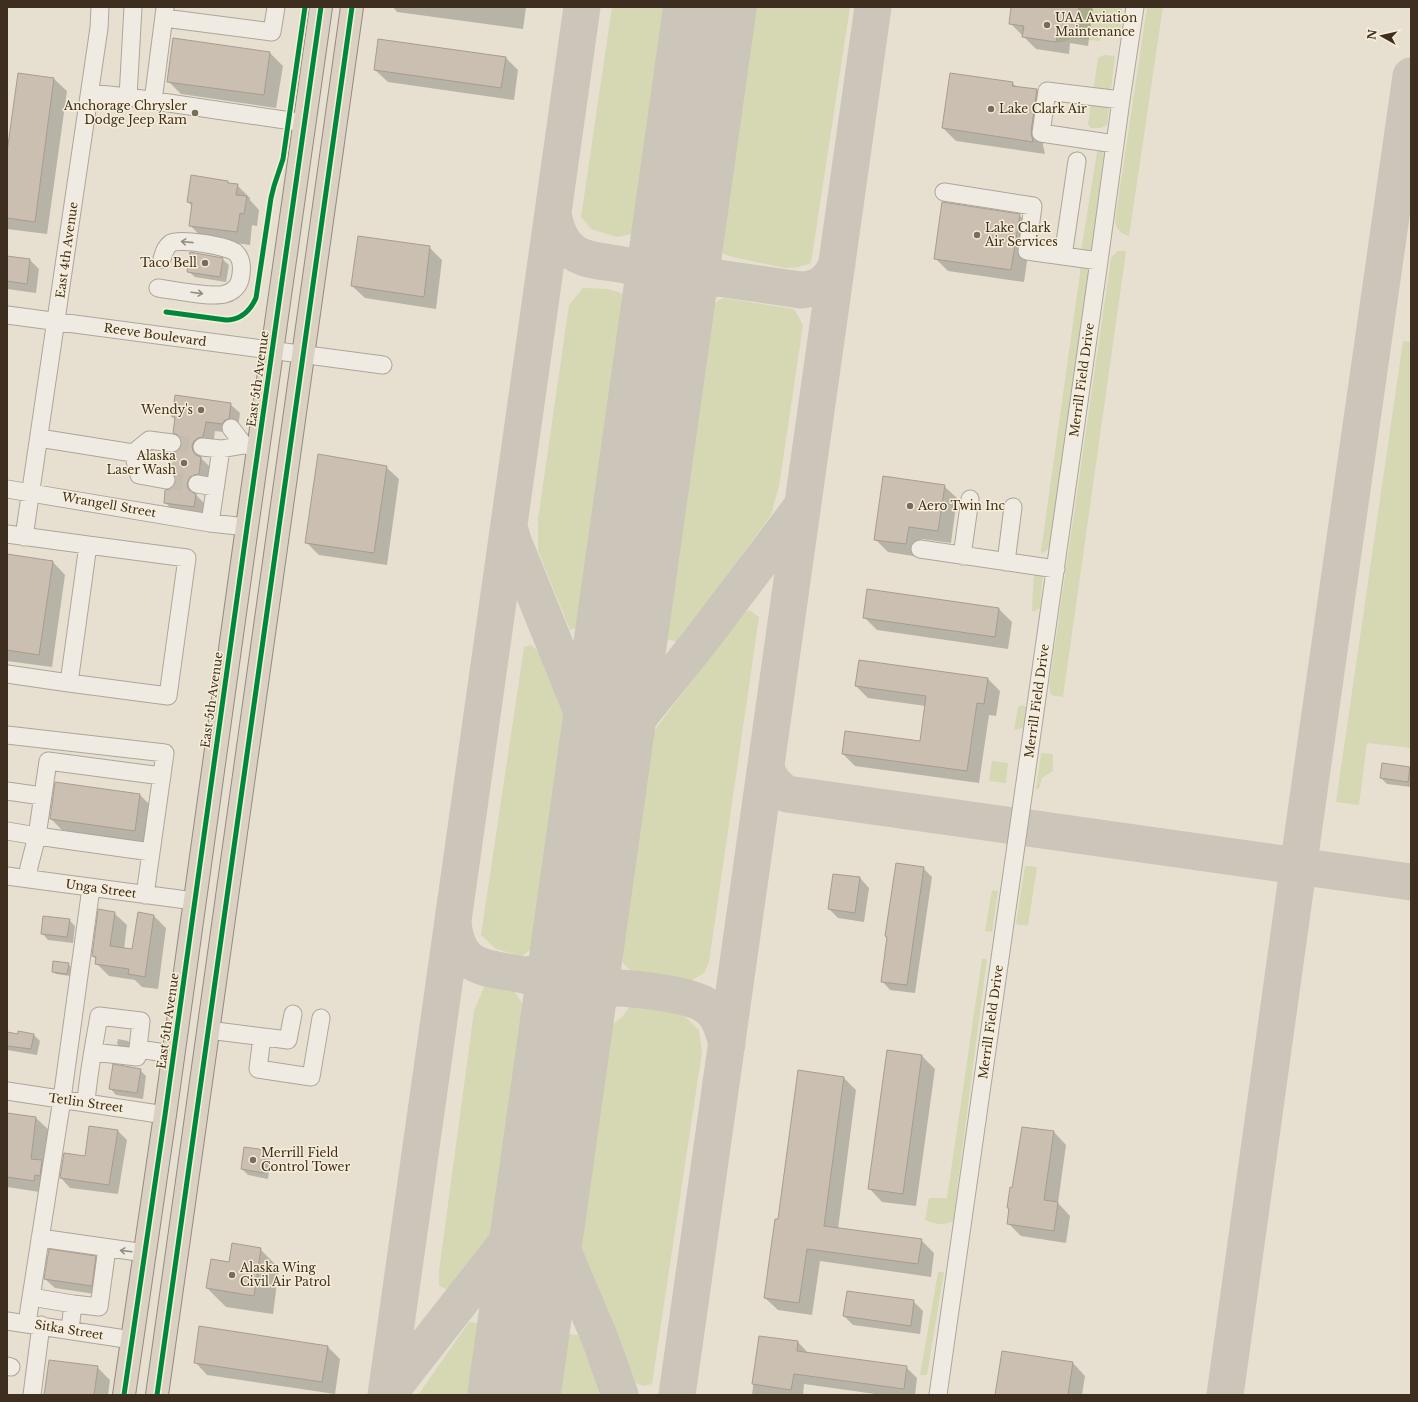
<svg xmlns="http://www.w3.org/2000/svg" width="1418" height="1402" font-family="'Libre Baskerville',serif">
<rect width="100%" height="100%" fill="#e7e0d1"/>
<!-- green -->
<path fill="#d6d7b3" d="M612,7h58l-27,211 -6,15 -20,4 -26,-8 -10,-12z
M748,7h102l-39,256 -12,4 -14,1 -48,-10 -14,-4 -11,-17z
M1079,7h43l-2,29 -19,2 -1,3 -29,-3c-5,4 -9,5 -15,4l2,-11 17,2z
M1147,7h16l-34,229c-9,-3 -12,-6 -14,-15z
M1104,55l11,1 -8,69 -6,3h-10l-3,-4 10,-66z
M1098,146l3,1 3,5 -12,97 -6,3 -5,-1z
M1117,251h7l2,1 -63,445 -12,-2 -2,-9 62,-428z
M1081,266h4l5,4 -41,278 -7,6 -1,-3z
M583,288l25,1 16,5 5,12 -50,321 -9,3 -32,-79v-32l31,-214z
M723,298l71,11 9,16 -24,161 -8,29 -93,127 -16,-4 46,-331z
M1403,341l8,1v406l-44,-5 -8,62 -23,-3z
M1034,570h5l4,6 -3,32 -5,3h-3z
M749,610l10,7 -50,345 -5,11 -15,9 -56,-9 -15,-15 30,-219 93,-124z
M531,645l10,9 25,67 3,15 -30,207 -17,13 -26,-7 -15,-14 43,-288z
M1022,705l4,2 -3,21 -9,2 4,-23z
M1041,753l12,1v17l-11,7 -3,11h-3z
M992,761l16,2 -2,20 -17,-2z
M1025,866l12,1 -9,59 -12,-2z
M992,890l6,1 -6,41 -7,-1z
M982,959h5l-34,262c-9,5 -19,3 -28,-1l4,-22h18z
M484,987l30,4 15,22 -32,214 -46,64 -12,-5v-15l35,-260z
M631,1005l48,6 20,19 3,22 -50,332 -9,2 -14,-6 -53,-149 34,-204 12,-10z
M938,1272h6l-17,103h-7z
M469,1322l15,2 -11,71h-55z
M569,1334l9,1 27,60h-49l8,-54z"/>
<!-- shadow -->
<path fill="#0003" d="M393,7h133l-3,22 -126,-17z
M1012,7h79l2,2 -5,37 -18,-3 -1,11 -33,-5 -26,-26z
M270,53l13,13 -7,42 -95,-14 -13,-13z
M505,57l13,13 -4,30 -126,-18 -13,-12z
M54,79l13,12 -20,143 -40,-5v-70z
M1012,83l5,4 20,3 13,13 -7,42 2,9 -89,-13 -13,-13z
M191,176l37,6 2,2 7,1 13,13v2l9,10 -2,16 -5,-1 -2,20 -48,-7 -12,-13 2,-19 -4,-4z
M1019,215l13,13 -8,54 -76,-11 -13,-13z
M429,247l13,13 -6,49 -71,-11 -13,-12z
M7,257l23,3 9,9 -3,24 -29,-4z
M222,259l7,6 -3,17 -31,-5 -7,-6z
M230,404l10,9 -2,15 -6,5 -17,-2 -2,15 -10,5 -2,5 1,3 8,8 -2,16 -9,4 -3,6 1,3 8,8 -2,12 -29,-4 -9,-10 12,-20v-4l-8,-8 8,-17 4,-4 2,-8 -9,-8 1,-14 -2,-3z
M386,467l13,12 -12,86 -68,-10 -13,-13z
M944,486l13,12 -6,45 -29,-4 -3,18 -31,-5 -13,-13z
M7,555l46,7 12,13 -13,92 -45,-6z
M999,609l13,13 -4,27 -131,-19 -13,-13z
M988,679l12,12 -4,25 -7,-1 -10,68 -124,-17 -12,-12 77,-11 6,-37 -58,-8 -12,-12z
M1410,768l1,1v18l-24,-3 -6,-6z
M140,795l13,13 -6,36 -84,-13 -12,-12z
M923,868l9,9 -17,116 -25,-3 -8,-9 6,-43 -2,-2z
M860,878l9,10 -5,34 -26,-4 -9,-9z
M114,913l13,12 -3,24 9,2 21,-35 12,12 -8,61 -16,-2 -7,-7 -26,-4 -13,-13v-4l-3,-3z
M69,920l6,6 -2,17 -25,-3 -6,-7z
M68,964l3,3 -1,9 -14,-2 -3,-2z
M7,1033l12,2 14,-1 7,7 -3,14 -30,-5z
M118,1039l10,2 3,3v4l-11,-1 -3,-3z
M922,1056l13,13 -19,137 -34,-4 -12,-13z
M140,1070l6,6 -3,23 -27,-4 -6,-7z
M844,1078l12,12 -18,139 83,11 13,13 -3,24 -111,-16 -8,54 -34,-5 -13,-12 14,-77z
M7,1114l29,4 13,12 -3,63 -39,-6z
M118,1131l9,9 -9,54 -48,-6 -9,-10z
M1054,1132l12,13 -8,58 12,13 -4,27 -45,-7 -13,-13 2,-13 -2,-3 5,-18z
M265,1151l6,6 -3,22 -20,-4 -6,-6z
M260,1249l19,19 -6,46 -47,-7 -19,-19 22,-24z
M95,1257l10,10 -4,28 -46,-7 -10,-9z
M913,1301l10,10 -3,23 -67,-9 -9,-9z
M759,1337l39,5 11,12 97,13 11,11 -2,17h-33l-78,-11 -1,11h-51z
M327,1346l13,13 -5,35 -128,-19 -12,-13z
M1073,1363l12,13 -3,19h-86z
M97,1367l13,13 -2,15h-63z"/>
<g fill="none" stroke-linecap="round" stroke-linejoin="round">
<!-- taxiway -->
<path stroke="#cbc5ba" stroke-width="37" d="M553,214c13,74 77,28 103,72 7,11 7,26 9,39
M679,225c4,28 12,43 39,53
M665,325l10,-24 4,-6 6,-6 16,-8 17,-3 83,12c19,-1 28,-8 36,-26
M510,530l3,11 81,200 5,46
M766,768c4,12 10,19 21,26l624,88
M599,787l15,-36 5,-9 82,-102 99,-131
M453,922c6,72 72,32 101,71 8,10 10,22 11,34
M527,975c33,-5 42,-16 53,-47
M565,1027c8,-15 15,-29 32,-36 5,-2 12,-3 18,-3 19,0 76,7 90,17 14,8 18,24 22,39
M545,1175l2,27 5,23 48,114 20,56
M386,1395l196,-1388
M389,1395l3,-6 134,-171 10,-20 9,-25
M677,1395l196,-1388
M1225,1395l79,-569 107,-750"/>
<!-- runway -->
<path stroke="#cbc5ba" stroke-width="93" d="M514,1395l196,-1388"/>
</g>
<!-- building -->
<path fill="#cbbfb2" stroke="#a89c90" d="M1011,7h68l-4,26 -17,-2 -2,11 -34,-5 2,-11 -15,-2z
M173,38l97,14 -6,43 -97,-13z
M378,39l128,18 -5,31 -127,-18z
M18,73l36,5 -19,144 -28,-4v-66z
M950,73l63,9 -1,4 25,3 -6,43 2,10 -91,-14z
M191,175l37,6v2l10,1 -2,11 11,1 -3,18 -4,-1 -3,19 -48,-6 3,-23 -5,-1z
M942,202l78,12 -9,56 -77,-11z
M358,236l72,10 -6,51 -73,-11z
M190,252l33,6 -3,19 -33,-5z
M7,256l23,3 -3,25 -20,-3z
M175,395l56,8 -2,16 -4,1 -3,4 -16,-2 -3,15 -5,1 -4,3 -2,5 1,5 3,4 5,2 -2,17 -5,1 -4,2 -3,6 1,5 2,3 6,3 -2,13 -30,-4 1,-13 5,-1 3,-2 3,-6v-4l-3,-4 -5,-3 2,-17 6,-1 4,-3 2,-5 -1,-4 -3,-5 -5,-2 2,-16h-3z
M318,454l69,12 -13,87 -69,-10z
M883,476l62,9 -7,46 -29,-4 -3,17 -32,-4z
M7,554l46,7 -14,94 -32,-5z
M867,589l132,19 -4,29 -132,-19z
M859,660l129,18 -4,26 -7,-1 -10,68 -125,-17 3,-23 75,10 6,-45 -71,-10z
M1382,763l28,4 -2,15 -28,-4z
M55,782l85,12 -5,37 -85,-12z
M896,863l28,4 -17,118 -26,-3 6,-45 -2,-1z
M833,874l27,3 -5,36 -27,-4z
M98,909l17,3 -5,34 22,3 6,-37 16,3 -9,62 -17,-3 1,-5 -34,-5 1,-7 -4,-1z
M43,916l27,3 -3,18 -26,-3z
M53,961l16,2 -2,11 -15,-2z
M18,1031l16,3 -3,15 -24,-3v-14l11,2z
M887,1050l35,5 -19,139 -35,-5z
M113,1064l28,5 -4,24 -28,-4z
M798,1070l46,7 -20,149 98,13 -4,25 -111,-15 -8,54 -35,-5 11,-79h3z
M7,1113l29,4 -5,42 11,1 -2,16 -5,-1 -1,6 -27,-4z
M89,1126l29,4 -9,55 -49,-7 4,-25 21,3z
M1022,1127l32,4 -10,69 14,2 -4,29 -47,-7 2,-16h-2l3,-21 2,1z
M244,1147l22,3 -3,23 -22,-4z
M232,1243l29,5 -7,48 -48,-8 5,-29 18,3z
M49,1249l47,7 -4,30 -48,-7z
M847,1291l67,9 -3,26 -68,-10z
M199,1326l129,20 -6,36 -128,-19z
M759,1336l39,5 -1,10 110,15 -3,23 -110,-15 -3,16 -39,-6z
M1002,1351l71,11 -5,33h-73z
M49,1360l49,6 -4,29h-50z"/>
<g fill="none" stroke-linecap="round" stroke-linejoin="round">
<!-- minor-tunnel -->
<path stroke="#c5bcae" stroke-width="17" stroke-dasharray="17 8" stroke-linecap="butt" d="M172,443l30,4
M166,480l31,4"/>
<!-- minor casing -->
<g stroke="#ada599" stroke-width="19">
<path id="minor" d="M164,18l108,14 4,-25
M90,93l38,4 177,26
M128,97l5,-90
M153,101l12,-93
M1115,144l-74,-11 6,-42 74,9
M944,192l89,14 -6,45 72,10
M1063,256l14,-95
M158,288c15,2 54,10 67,6 7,-2 13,-7 15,-14 2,-9 3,-20 -4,-27 -7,-7 -56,-15 -65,-10 -6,4 -7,10 -9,16
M7,315l376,50
M231,428l13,17
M39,438l94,15 16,-13 23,3
M202,447l19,2 23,-4 15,2
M133,453l6,22 27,5
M197,484l18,3
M7,489l203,34 37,4
M210,523l11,-74
M7,534l81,11 -19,138 -62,-9
M24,537l75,-509 1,-21
M920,549l136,20
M962,556l8,-57
M1006,562l7,-55
M69,683l99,13 19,-138 -99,-13
M7,735l158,18 -20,142
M7,791l35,5
M7,831l30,5 -8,31 -1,12
M151,852l-114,-16 11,-75 114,15
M7,876l187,25
M208,1030l80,10 5,-26
M262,1037l-4,32 53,8 10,-59
M138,1049l35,5
M7,1091l158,24
M86,1103c2,-29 8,-58 13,-87l42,5 -4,36 -44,-5
M40,1238l105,15
M31,1297l42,7
M7,1321l125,19
M27,1323l35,-224 29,-211
M70,1330l3,-26 26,3 8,-59
M7,1366l4,1
M32,1395l9,-70
M938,1395l161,-1134 22,-161 14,-93"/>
</g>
<!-- highway casing -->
<g stroke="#928b80" stroke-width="24">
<path id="highway" d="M124,1395l41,-280 82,-588 74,-520
M157,1395l195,-1388"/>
</g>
<!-- minor -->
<use href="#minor" stroke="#efebe3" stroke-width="17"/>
<!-- highway -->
<use href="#highway" stroke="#dad1c2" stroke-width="22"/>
<!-- cycleway casing -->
<g stroke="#f7eed8" stroke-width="8">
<path id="cycleway" d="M166,312l60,8c15,0 24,-9 30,-22l15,-100 3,-12 9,-27 22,-152
M124,1395l41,-280 82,-588 74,-520
M157,1395l195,-1388"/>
</g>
<!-- cycleway -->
<use href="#cycleway" stroke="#00873e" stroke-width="5"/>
</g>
<!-- one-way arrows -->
<defs><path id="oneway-shaft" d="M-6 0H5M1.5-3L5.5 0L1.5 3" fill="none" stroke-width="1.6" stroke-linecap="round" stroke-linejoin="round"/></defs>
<g stroke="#968c82">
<use href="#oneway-shaft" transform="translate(187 242) rotate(-174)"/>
<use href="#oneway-shaft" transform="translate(197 293) rotate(7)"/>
<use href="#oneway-shaft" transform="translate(126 1251) rotate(-173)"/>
</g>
<!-- markers -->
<g fill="#786c5e" stroke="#f7eed8" stroke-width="1.5">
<circle cx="1047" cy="25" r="4"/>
<circle cx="991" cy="109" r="4"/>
<circle cx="195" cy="113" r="4"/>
<circle cx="977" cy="235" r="4"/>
<circle cx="205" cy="263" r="4"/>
<circle cx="201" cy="410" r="4"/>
<circle cx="184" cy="463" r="4"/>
<circle cx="910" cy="506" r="4"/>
<circle cx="253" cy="1160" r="4"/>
<circle cx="232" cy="1275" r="4"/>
</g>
<g text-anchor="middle" stroke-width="3" stroke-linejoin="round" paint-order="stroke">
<!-- poi labels -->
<g font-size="12" fill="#3d2e20" stroke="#f7eed8" text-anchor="start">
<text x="1055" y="22">UAA Aviation<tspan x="1055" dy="14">Maintenance</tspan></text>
<text x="187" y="110" text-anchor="end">Anchorage Chrysler<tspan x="187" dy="14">Dodge Jeep Ram</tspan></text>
<text x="999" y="113">Lake Clark Air</text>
<text x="985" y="232">Lake Clark<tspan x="985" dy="14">Air Services</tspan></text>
<text x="197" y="267" text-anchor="end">Taco Bell</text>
<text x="193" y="414" text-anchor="end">Wendy's</text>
<text x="176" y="460" text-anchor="end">Alaska<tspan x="176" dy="14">Laser Wash</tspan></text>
<text x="918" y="510">Aero Twin Inc</text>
<text x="261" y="1157">Merrill Field<tspan x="261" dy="14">Control Tower</tspan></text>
<text x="240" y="1272">Alaska Wing<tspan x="240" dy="14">Civil Air Patrol</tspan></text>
</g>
<!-- street labels -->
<g font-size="12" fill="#3d2e20" stroke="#f7eed8">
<text transform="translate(67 250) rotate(-82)" y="4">East 4th Avenue</text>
<text transform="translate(155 335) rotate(8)" y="4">Reeve Boulevard</text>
<text transform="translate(258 379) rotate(-82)" y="4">East 5th Avenue</text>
<text transform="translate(1082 380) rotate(-82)" y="4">Merrill Field Drive</text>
<text transform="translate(109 505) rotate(10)" y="4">Wrangell Street</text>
<text transform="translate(212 700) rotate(-82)" y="4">East 5th Avenue</text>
<text transform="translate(1037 701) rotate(-82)" y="4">Merrill Field Drive</text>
<text transform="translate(101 889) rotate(8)" y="4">Unga Street</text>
<text transform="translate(168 1021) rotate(-82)" y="4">East 5th Avenue</text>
<text transform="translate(991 1022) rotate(-82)" y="4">Merrill Field Drive</text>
<text transform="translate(86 1103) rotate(8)" y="4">Tetlin Street</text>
<text transform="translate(69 1330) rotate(9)" y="4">Sitka Street</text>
</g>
</g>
<!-- border -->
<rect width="1418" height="1402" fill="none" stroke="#3d2e20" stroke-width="16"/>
<!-- north arrow -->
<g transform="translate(1382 36) rotate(278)" stroke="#f7eed8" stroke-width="3" paint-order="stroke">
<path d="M0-3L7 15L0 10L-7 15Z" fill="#3d2e20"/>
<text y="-6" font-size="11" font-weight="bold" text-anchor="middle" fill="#3d2e20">N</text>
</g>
</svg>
